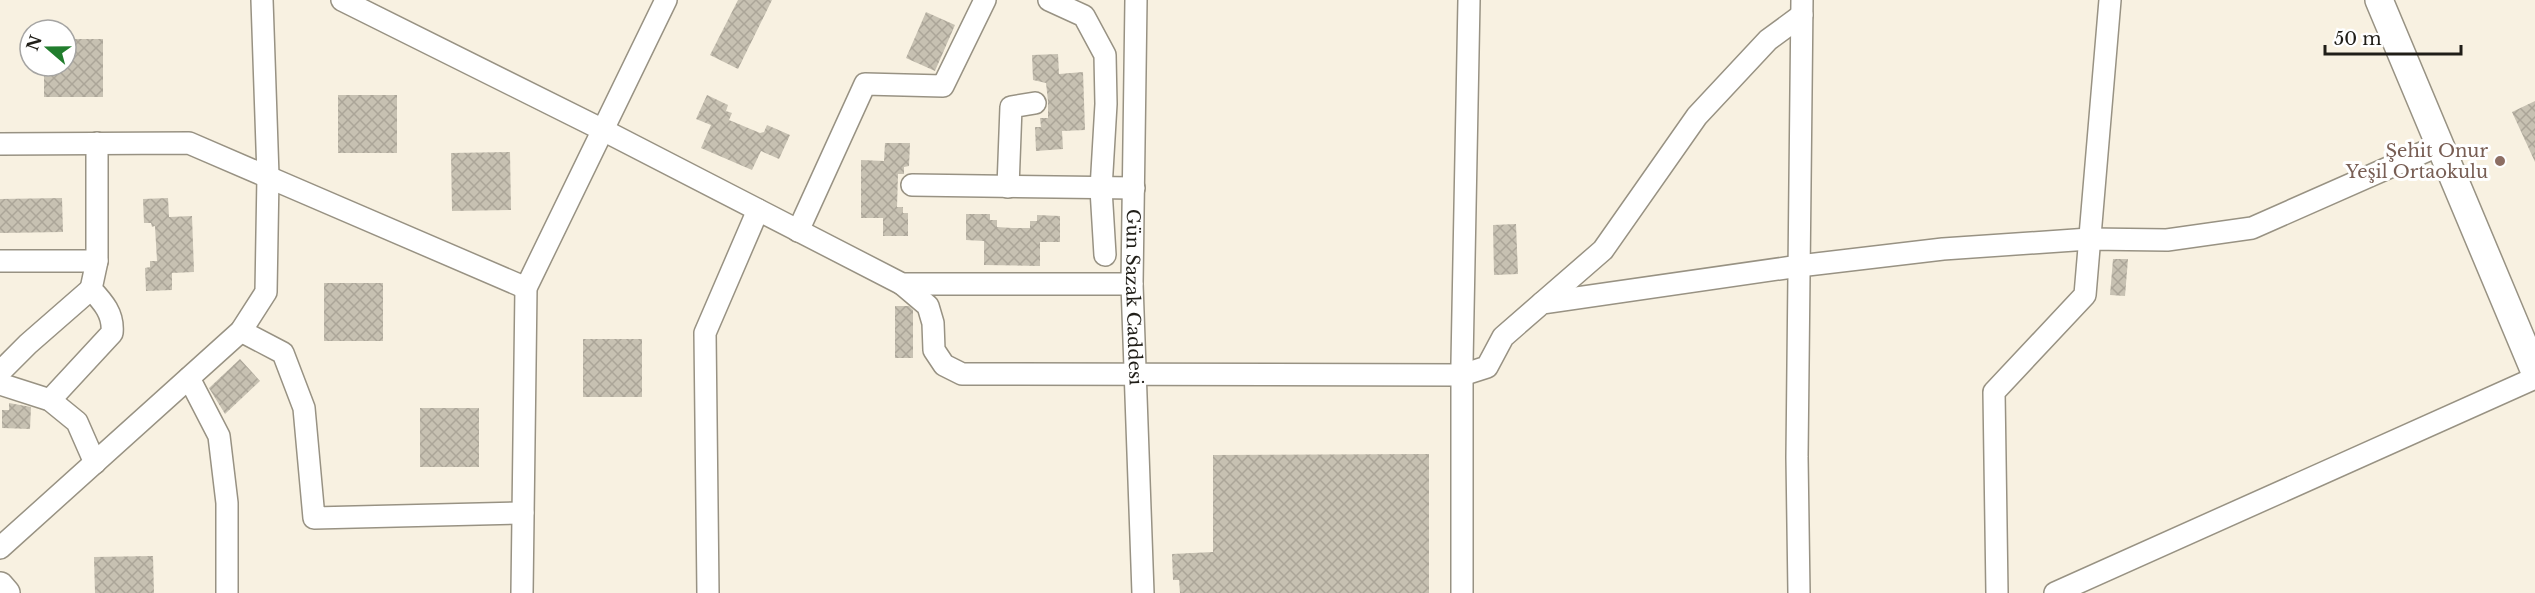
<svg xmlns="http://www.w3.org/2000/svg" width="2535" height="593" font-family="'Libre Baskerville',serif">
<defs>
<pattern id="building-cross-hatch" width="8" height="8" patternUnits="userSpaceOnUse" patternTransform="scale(1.5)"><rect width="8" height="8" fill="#c7c1b2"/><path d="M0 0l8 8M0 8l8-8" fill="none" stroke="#aba598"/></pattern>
</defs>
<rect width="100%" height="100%" fill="#f8f1e1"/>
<!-- building -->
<path fill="url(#building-cross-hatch)" d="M738,0h34l-34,69 -28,-14z
M926,12l29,13 -20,46 -29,-13z
M66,39h37v58h-59v-31h22z
M1058,54l1,20 24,-2 2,58 -23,1 1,18 -27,2 -1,-24h6l-1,-9h8v-17l-2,-18 -13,-3 -1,-25z
M338,95h59v58h-59z
M707,95l21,10 -2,6 6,2 -3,7 31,13 4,-1 3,-7 23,10 -11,24 -18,-8 -9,19 -51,-22 10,-23 -15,-6z
M2535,101v61l-23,-50z
M885,143h25l-1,23 -5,1v7h-6l-1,33h6v6h5v23h-25v-18h-22v-58l23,1z
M510,152l1,58 -59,1 -1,-58z
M62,198l1,34 -63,1v-34z
M168,198l1,19 23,-1 2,56 -22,1v17l-26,1 -1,-23 5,-1v-6h7l-2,-35 -3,1 -1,-4h-7l-1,-24z
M966,214h24v6h7v7l15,1h18v-7h7v-6l23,1v26h-20v24l-56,-1v-24l-18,-1z
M1516,224l2,50 -24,1 -1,-50z
M2113,259h15l-3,37 -15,-1z
M324,283h59v58h-59z
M895,306h14l4,4v48h-18z
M583,339h59v58h-59z
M240,359l20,22 -35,33 -16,-26z
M9,403l22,4 -1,22 -28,-1v-18h7z
M420,408h59v59h-59z
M1429,454v139h-249l-1,-13h-6l-1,-26 41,-2v-97z
M153,556l1,37h-59l-1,-36z"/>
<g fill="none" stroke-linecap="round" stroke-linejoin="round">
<!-- minor casing -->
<g stroke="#989283" stroke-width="24">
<g id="minor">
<path d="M342,0l261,130 299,154h230"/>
<path d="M1049,0l35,16 21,39 1,49 -5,85 4,66"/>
<path id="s1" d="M1136,0l-4,284 11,309"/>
<path d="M0,144l189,-1 337,145"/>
<path d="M912,185l222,3"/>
<path d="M1008,187l3,-80 24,-4"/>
<path d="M798,231l67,-147 78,2 42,-86"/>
<path d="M0,261h97v-118"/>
<path d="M902,284l26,22 5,17 1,27 10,15 18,9 500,1 25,-8 16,-30 39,-34 257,-37 144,-17 146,-10 78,1 85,-12 188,-83"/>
<path d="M1542,303l61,-53 94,-134 71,-76 34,-25"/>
<path d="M241,331l42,22 21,55 10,110 209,-5"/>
<path d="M0,372l28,-28 63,-55"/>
<path d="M189,378l30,58 8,67v90"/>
<path d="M0,384l50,16 27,22 18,41"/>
<path d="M50,400l62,-67c2,-19 -9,-31 -21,-44l6,-28"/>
<path d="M0,548l241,-217 25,-39 2,-116 -6,-176"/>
<path d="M522,593l4,-305 140,-288"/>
<path d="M708,593l-3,-260 53,-123"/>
<path d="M1462,593v-230l7,-363"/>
<path d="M1799,593l-2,-136 5,-457"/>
<path d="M1997,593l-3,-201 91,-97 25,-295"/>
<path d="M2055,593l480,-215"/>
</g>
</g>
<!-- major casing -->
<g stroke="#989283" stroke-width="30">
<path id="major" d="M2379,0l156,372
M0,586l6,7"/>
</g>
<!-- minor -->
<use href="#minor" stroke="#fff" stroke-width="21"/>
<!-- major -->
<use href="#major" stroke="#fff" stroke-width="27"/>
</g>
<!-- markers -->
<circle fill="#8d6e63" stroke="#fff" stroke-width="2" cx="2500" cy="161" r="6"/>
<g text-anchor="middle" stroke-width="6" stroke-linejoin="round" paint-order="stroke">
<!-- education labels -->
<g font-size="18" fill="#785e54" stroke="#fff" text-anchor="end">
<text x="2488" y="157">Şehit Onur<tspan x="2488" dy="21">Yeşil Ortaokulu</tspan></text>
</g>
<!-- street labels -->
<g font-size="18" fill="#201e18" stroke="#fff">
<text dy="6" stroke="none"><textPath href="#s1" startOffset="297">Gün Sazak Caddesi</textPath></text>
</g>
</g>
<!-- north arrow -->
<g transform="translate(48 48) rotate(290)"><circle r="28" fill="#ffffff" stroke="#a6a5a3" stroke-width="1.5"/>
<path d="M0-4.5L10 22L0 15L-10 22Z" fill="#217d2d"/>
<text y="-9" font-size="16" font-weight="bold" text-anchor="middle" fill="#201e18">N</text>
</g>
<!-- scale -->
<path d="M2325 45v9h136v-9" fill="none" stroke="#201e18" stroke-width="3"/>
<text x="2334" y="45" font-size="18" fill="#201e18" stroke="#ffffff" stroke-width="4.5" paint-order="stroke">50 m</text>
</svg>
